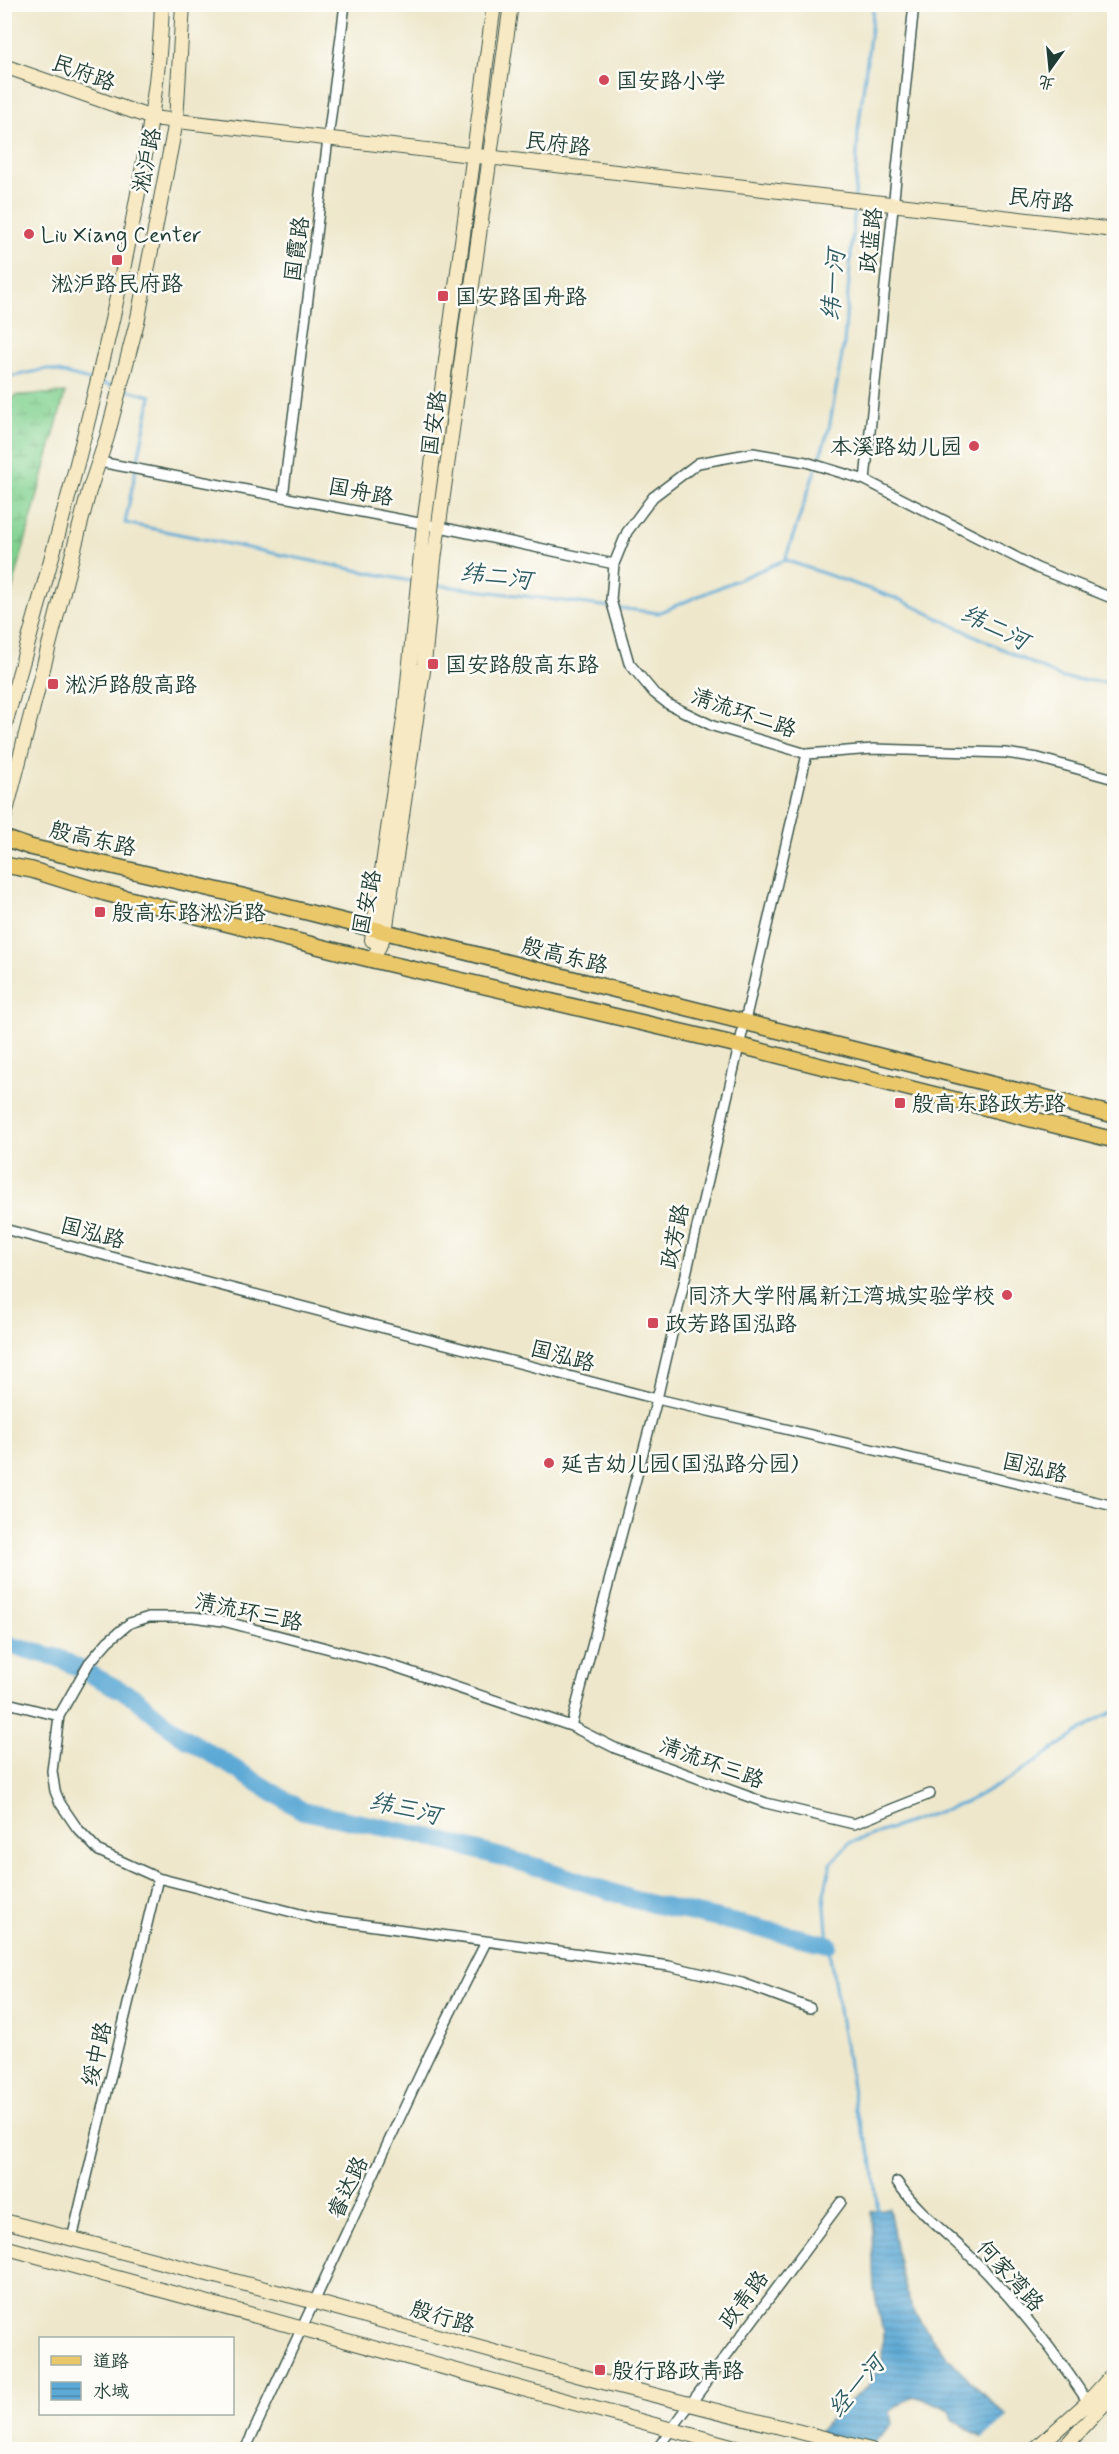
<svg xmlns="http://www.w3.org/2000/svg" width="1119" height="2454" font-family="Mynerve,'LXGW WenKai TC',sans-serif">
<defs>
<pattern id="wetland-marsh" width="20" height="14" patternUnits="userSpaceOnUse" patternTransform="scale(1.5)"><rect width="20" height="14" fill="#81d190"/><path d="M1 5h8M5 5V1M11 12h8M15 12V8" fill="none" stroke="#69ab76"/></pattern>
<pattern id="water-rules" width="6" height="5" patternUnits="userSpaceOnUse" patternTransform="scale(1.5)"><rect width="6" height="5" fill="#5ca9d5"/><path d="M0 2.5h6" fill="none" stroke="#4b8bae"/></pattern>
</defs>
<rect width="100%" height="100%" fill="#fdfcf7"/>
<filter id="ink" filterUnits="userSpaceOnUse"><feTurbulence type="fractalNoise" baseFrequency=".0167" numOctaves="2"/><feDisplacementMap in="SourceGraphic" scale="12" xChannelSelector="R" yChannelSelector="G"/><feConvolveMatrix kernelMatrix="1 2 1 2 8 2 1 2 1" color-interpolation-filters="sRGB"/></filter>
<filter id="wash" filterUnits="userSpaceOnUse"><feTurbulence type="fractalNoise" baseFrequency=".008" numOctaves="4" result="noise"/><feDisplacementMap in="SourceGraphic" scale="24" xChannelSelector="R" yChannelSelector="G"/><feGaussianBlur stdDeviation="1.35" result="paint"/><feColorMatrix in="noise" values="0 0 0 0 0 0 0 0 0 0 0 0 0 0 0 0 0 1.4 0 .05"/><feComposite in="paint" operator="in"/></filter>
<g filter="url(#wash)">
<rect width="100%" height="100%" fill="#eee7cb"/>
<!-- wetland -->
<path fill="url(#wetland-marsh)" stroke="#508762" stroke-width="1.5" d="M65,393l-60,224v-215l13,-7z"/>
<!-- water -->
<path fill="url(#water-rules)" stroke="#3e7384" stroke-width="1.5" d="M889,2208c6,29 9,62 19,90 18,48 96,115 134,151l-57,-9 -32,-21 -3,-9c-29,-12 -35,-22 -60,2l2,12 -25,25 -63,1 32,-38 33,-27 13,-24 1,-29 -9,-42 -3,-79z"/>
<!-- pier -->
<path fill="#eee7cb" d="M1010,2415l34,32 1,3h-56l-9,-9z"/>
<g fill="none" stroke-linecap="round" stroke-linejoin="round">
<!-- stream -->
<path stroke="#5ca9d5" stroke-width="3" d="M855,197l3,-66 16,-127
M4,378l43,-9 46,12
M100,383l17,4
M123,389l28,7 -26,127 290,59
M785,560l44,-131 15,-86 11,-140
M437,585l221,28 127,-53 116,40 161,78 52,5
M878,2214l-6,-56 -16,-47 -28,-167 -4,-50 7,-31 18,-20 115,-40 46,-24 91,-62 13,-5"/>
<!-- river -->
<path stroke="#5ca9d5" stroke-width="18" d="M4,1644l55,14 75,39 45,37 124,77 122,25 116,32 94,32 193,44"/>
</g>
</g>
<g filter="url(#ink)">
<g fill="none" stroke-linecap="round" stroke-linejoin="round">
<!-- street casing -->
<g stroke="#3e564b" stroke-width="12">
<path id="street" d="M100,462l340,65 174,37
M865,480l49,-476
M283,497l62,-493
M1114,599l-77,-31 -172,-88 -59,-18 -53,-9 -55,10 -45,34 -26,35 -13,32 -3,36 18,63 25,30 14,11 45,22 94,28 66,-5 133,4 32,5 76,21
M4,1229l653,170 457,107
M4,1702l55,14
M571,1726l86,-327 150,-645
M810,2008l-68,-25 -73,-17 -353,-48 -158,-40 -59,-27 -22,-23 -17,-25 -5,-12 -3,-20 7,-55 30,-53 19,-22 22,-18 19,-6h44l30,4 164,43 184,62 44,22 151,55 88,21 76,-30
M897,2182c21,30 47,49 73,74 44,43 84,95 118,146
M72,2239l86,-361
M245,2450l185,-397 56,-111
M656,2450l185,-248"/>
</g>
<!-- secondary casing -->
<g stroke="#3e564b" stroke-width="16">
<path id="secondary" d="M4,66l148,52 962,112
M4,728c47,-167 95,-333 128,-503 14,-73 28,-146 30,-221
M4,819l85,-328 18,-54 31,-119 38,-197 7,-117
M372,940l33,-228 19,-188 70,-520
M373,960l12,-27 39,-269 10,-104 77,-556
M4,2221l311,81 280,78 276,70
M4,2247l742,203
M1034,2450l54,-48 26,-29
M1062,2450l52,-57"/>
</g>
<!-- primary casing -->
<g stroke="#3e564b" stroke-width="18">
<path id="primary" d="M4,838l26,9 225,52 859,216
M4,865l28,5 73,23 268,67 356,83 385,97"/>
</g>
<!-- street -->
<use href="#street" stroke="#fff" stroke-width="9"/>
<!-- secondary -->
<use href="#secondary" stroke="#f7e9c3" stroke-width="14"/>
<!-- primary -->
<use href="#primary" stroke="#eac769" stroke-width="15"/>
</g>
</g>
<!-- markers -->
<g fill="#d1495b" stroke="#fdfcf7" stroke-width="2">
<circle cx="604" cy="80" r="6"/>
<circle cx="29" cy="234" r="6"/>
<rect x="111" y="254" width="12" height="12" rx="3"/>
<rect x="437" y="290" width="12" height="12" rx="3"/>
<circle cx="974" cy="446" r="6"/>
<rect x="427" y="658" width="12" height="12" rx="3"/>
<rect x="47" y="678" width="12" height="12" rx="3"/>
<rect x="94" y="906" width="12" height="12" rx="3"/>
<rect x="894" y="1097" width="12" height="12" rx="3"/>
<circle cx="1007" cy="1295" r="6"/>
<rect x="647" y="1317" width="12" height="12" rx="3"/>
<circle cx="549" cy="1463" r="6"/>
<rect x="594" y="2364" width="12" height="12" rx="3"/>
</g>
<g text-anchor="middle" stroke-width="5" stroke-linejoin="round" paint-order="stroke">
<!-- street labels -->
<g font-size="22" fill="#1f3d34" stroke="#fdfcf7">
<text transform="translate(84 72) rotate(20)" y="8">民府路</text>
<text transform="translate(558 143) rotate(7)" y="8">民府路</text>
<text transform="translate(146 160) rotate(-78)" y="8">淞沪路</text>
<text transform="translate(1041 199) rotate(7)" y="8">民府路</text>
<text transform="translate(870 240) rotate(-84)" y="8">政蓝路</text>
<text transform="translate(296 249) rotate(-82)" y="8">国霞路</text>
<text transform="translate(433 423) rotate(-82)" y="8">国安路</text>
<text transform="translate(361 491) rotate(11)" y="8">国舟路</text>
<text transform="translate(744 712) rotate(19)" y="8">清流环二路</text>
<text transform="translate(93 838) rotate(13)" y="8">殷高东路</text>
<text transform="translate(366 902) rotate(-78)" y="8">国安路</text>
<text transform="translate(565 955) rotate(14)" y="8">殷高东路</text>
<text transform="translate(93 1232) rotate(15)" y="8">国泓路</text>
<text transform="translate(674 1236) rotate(-78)" y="8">政芳路</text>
<text transform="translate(563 1355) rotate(15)" y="8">国泓路</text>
<text transform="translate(1035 1467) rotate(13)" y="8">国泓路</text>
<text transform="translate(249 1611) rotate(12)" y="8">清流环三路</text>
<text transform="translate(712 1762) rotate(20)" y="8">清流环三路</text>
<text transform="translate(96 2054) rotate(-77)" y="8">绥中路</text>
<text transform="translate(347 2187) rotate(-65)" y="8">睿达路</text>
<text transform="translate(1011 2275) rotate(48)" y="8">何家湾路</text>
<text transform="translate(743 2299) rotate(-53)" y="8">政青路</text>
<text transform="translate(443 2316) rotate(16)" y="8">殷行路</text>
</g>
<!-- poi labels -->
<g font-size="22" fill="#1f3d34" stroke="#fdfcf7" text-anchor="start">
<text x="616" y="88">国安路小学</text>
<text x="41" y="242">Liu Xiang Center</text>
<text x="117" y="291" text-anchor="middle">淞沪路民府路</text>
<text x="455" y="304">国安路国舟路</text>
<text x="962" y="454" text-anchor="end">本溪路幼儿园</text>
<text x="445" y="672">国安路殷高东路</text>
<text x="65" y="692">淞沪路殷高路</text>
<text x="112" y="920">殷高东路淞沪路</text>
<text x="912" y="1111">殷高东路政芳路</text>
<text x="995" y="1303" text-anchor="end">同济大学附属新江湾城实验学校</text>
<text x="665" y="1331">政芳路国泓路</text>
<text x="561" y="1471">延吉幼儿园(国泓路分园)</text>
<text x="612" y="2378">殷行路政青路</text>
</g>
<!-- water labels -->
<g font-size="24" font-style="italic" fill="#315d64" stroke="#fdfcf7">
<text transform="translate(833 285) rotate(-85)" y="8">纬一河</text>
<text transform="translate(496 576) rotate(7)" y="8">纬二河</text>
<text transform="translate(995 627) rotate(26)" y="8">纬二河</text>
<text transform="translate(405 1808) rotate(13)" y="8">纬三河</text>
<text transform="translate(856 2386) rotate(-49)" y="8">经一河</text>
</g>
</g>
<!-- margin -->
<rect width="1119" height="2454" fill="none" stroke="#fdfcf7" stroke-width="24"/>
<!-- legend -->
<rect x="39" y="2337" width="195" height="78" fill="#fdfcf7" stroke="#a4b0a9" stroke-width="1.5"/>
<rect x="51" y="2356" width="30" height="9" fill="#eac769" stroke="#a4b0a9" stroke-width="1.5"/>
<text x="93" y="2367" font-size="18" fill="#1f3d34">道路</text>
<rect x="51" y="2382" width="30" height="18" fill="url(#water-rules)" stroke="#a4b0a9" stroke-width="1.5"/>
<text x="93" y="2397" font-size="18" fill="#1f3d34">水域</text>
<!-- north arrow -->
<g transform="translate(1050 69) rotate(195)" stroke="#fdfcf7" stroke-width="4.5" paint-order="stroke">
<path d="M0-4.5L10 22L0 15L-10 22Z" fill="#1f3d34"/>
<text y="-9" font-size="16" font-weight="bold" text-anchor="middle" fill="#1f3d34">北</text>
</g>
</svg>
